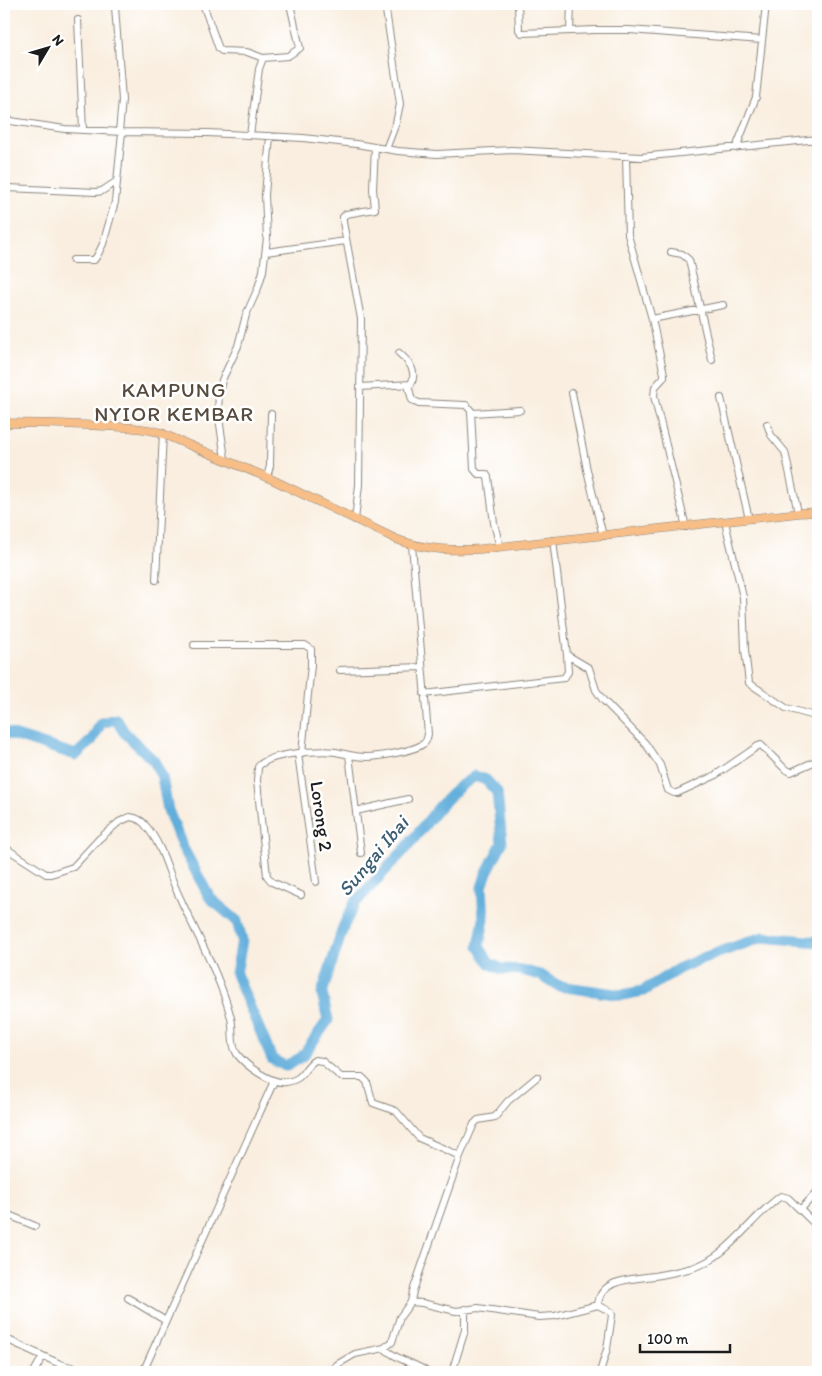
<svg xmlns="http://www.w3.org/2000/svg" width="822" height="1376" font-family="Itim,sans-serif">
<rect width="100%" height="100%" fill="#fff"/>
<filter id="ink" filterUnits="userSpaceOnUse"><feTurbulence type="fractalNoise" baseFrequency=".02" numOctaves="2"/><feDisplacementMap in="SourceGraphic" scale="10" xChannelSelector="R" yChannelSelector="G"/><feConvolveMatrix kernelMatrix="1 2 1 2 8 2 1 2 1" color-interpolation-filters="sRGB"/></filter>
<filter id="wash" filterUnits="userSpaceOnUse"><feTurbulence type="fractalNoise" baseFrequency=".0096" numOctaves="4" result="noise"/><feDisplacementMap in="SourceGraphic" scale="20" xChannelSelector="R" yChannelSelector="G"/><feGaussianBlur stdDeviation="1.12" result="paint"/><feColorMatrix in="noise" values="0 0 0 0 0 0 0 0 0 0 0 0 0 0 0 0 0 1.4 0 .05"/><feComposite in="paint" operator="in"/></filter>
<g filter="url(#wash)">
<rect width="100%" height="100%" fill="#f9eedf"/>
<g fill="none" stroke-linecap="round" stroke-linejoin="round">
<!-- river -->
<path stroke="#62aedb" stroke-width="11" d="M4,732l72,23 16,-15 9,-17 15,-4 8,13 30,29 8,16 6,33 14,36 28,52 27,23 5,19 -6,34 36,85 13,7 17,-9 26,-37 -6,-27 22,-68 11,-22 52,-56 33,-41 19,-19 16,-11 11,4 11,12 5,51 -15,29 -5,15 2,32 -5,27 10,17 13,6 19,1 19,5 19,11 63,9 21,-4 35,-22 25,-11 60,-21 55,5"/>
</g>
</g>
<g filter="url(#ink)">
<g fill="none" stroke-linecap="round" stroke-linejoin="round">
<!-- minor casing -->
<g stroke="#8a857e" stroke-width="8">
<path id="minor" d="M203,4l16,45 3,2 25,1 16,6
M385,4l15,100 -4,19 -10,26
M518,4l1,26 3,3 73,-3h34l133,10
M115,7l7,93 -3,32
M78,20l5,110
M818,24v13
M570,31l1,-27
M4,120l61,9 57,3 86,1 95,5 53,6 42,7 39,3 75,-4 129,7 177,-18
M250,135l9,-66 4,-11 25,-2 12,-8 -10,-44
M736,148l20,-51 10,-93
M626,156l2,79 24,84 12,55v3l-9,10 -1,9 32,131
M4,190l4,-2 88,4 6,-1 15,-10
M266,252l80,-11
M671,252l11,2 7,6 23,100
M73,260h21l3,-4 6,-12 12,-42 7,-70
M652,319l71,-14
M408,385l4,15 7,3 47,2 7,8 47,-3
M360,387l51,-3c7,-13 -3,-23 -12,-31
M572,393l15,77 16,66
M721,398l28,121
M471,411l3,58 4,5h8l2,3 6,46 6,24
M767,424l4,11 14,17 13,61
M225,459l-7,-48 1,-18 3,-13 16,-34 8,-31 12,-27 5,-17 4,-33 -2,-43 5,-59
M267,477l3,-11 1,-52
M355,520l4,-35 2,-166 -18,-97v-5l3,-3 29,-5 -2,-20 2,-42
M725,522l18,75 2,53 4,33 37,25 25,7 7,-1
M553,540l14,115 22,13 7,22 7,10 42,43 15,22 8,25 6,3h3l37,-17 44,-30 3,-1 24,24 6,3 27,-12
M156,580l7,-147
M194,645h111l6,4v16l-9,88
M340,670l82,-3
M424,694l140,-16 4,-6 -1,-17
M298,754l18,128
M349,755l12,98
M356,811l52,-12
M4,847l42,27h5l22,-7 26,-28 20,-17 11,-5c7,1 12,3 16,9 18,21 22,48 34,72 18,40 40,77 51,120 3,12 -1,25 6,36 9,12 34,30 49,28 20,-3 16,-14 29,-22l7,1 19,16h21l5,5 6,21 23,8 23,27 41,18
M301,895l-29,-13 -5,-6 -10,-95 1,-14c10,-14 61,-17 78,-15 10,2 20,5 30,5 12,0 48,-6 57,-13 4,-2 4,-6 5,-10l-16,-189
M801,1209l17,-18
M4,1213l31,13
M128,1298l38,23
M411,1302l11,1 34,8 22,-3 61,9 16,-1 43,-11 13,7 1,3 -5,34 -7,23
M598,1305c2,-27 36,-26 56,-29 13,-2 26,-5 38,-8 37,-11 59,-51 89,-72l7,2 30,29
M4,1338l56,26 31,8
M384,1348c12,12 29,14 43,24
M34,1372l9,-16
M143,1372l131,-291
M329,1372l9,-8 17,-10 29,-6 8,-6 8,-25 11,-15 2,-11 47,-135 14,-32 4,-4 17,-3 13,-16 29,-24
M452,1372l13,-42v-21"/>
</g>
<!-- major casing -->
<g stroke="#8a857e" stroke-width="9">
<path id="major" d="M4,423c33,0 67,1 101,3 18,1 36,1 53,6l113,47 125,60c27,11 57,12 85,10l318,-36 19,-1"/>
</g>
<!-- minor -->
<use href="#minor" stroke="#fff" stroke-width="6"/>
<!-- major -->
<use href="#major" stroke="#f7be88" stroke-width="8"/>
</g>
</g>
<g text-anchor="middle" stroke-width="5" stroke-linejoin="round" paint-order="stroke">
<!-- street labels -->
<g font-size="19" fill="#1c1c1c" stroke="#fff">
<text transform="translate(322 816) rotate(82)" y="7">Lorong 2</text>
</g>
<!-- water labels -->
<g font-size="20" font-style="italic" fill="#3c5e72" stroke="#fff">
<text transform="translate(373 856) rotate(-50)" y="7">Sungai Ibai</text>
</g>
<!-- quarter labels -->
<g font-size="21" letter-spacing="1" fill="#564b3e" stroke="#fff">
<text x="174" y="397">KAMPUNG<tspan x="174" dy="24">NYIOR KEMBAR</tspan></text>
</g>
</g>
<!-- margin -->
<rect width="822" height="1376" fill="none" stroke="#fff" stroke-width="20"/>
<!-- north arrow -->
<g transform="translate(48 48) rotate(52)" stroke="#ffffff" stroke-width="4" paint-order="stroke">
<path d="M0-4L9 19L0 12L-9 19Z" fill="#1c1c1c"/>
<text y="-8" font-size="14" font-weight="bold" text-anchor="middle" fill="#1c1c1c">N</text>
</g>
<!-- scale -->
<path d="M640 1344v8h90v-8" fill="none" stroke="#1c1c1c" stroke-width="2.5"/>
<text x="647" y="1344" font-size="15" fill="#1c1c1c" stroke="#ffffff" stroke-width="4" paint-order="stroke">100 m</text>
</svg>
